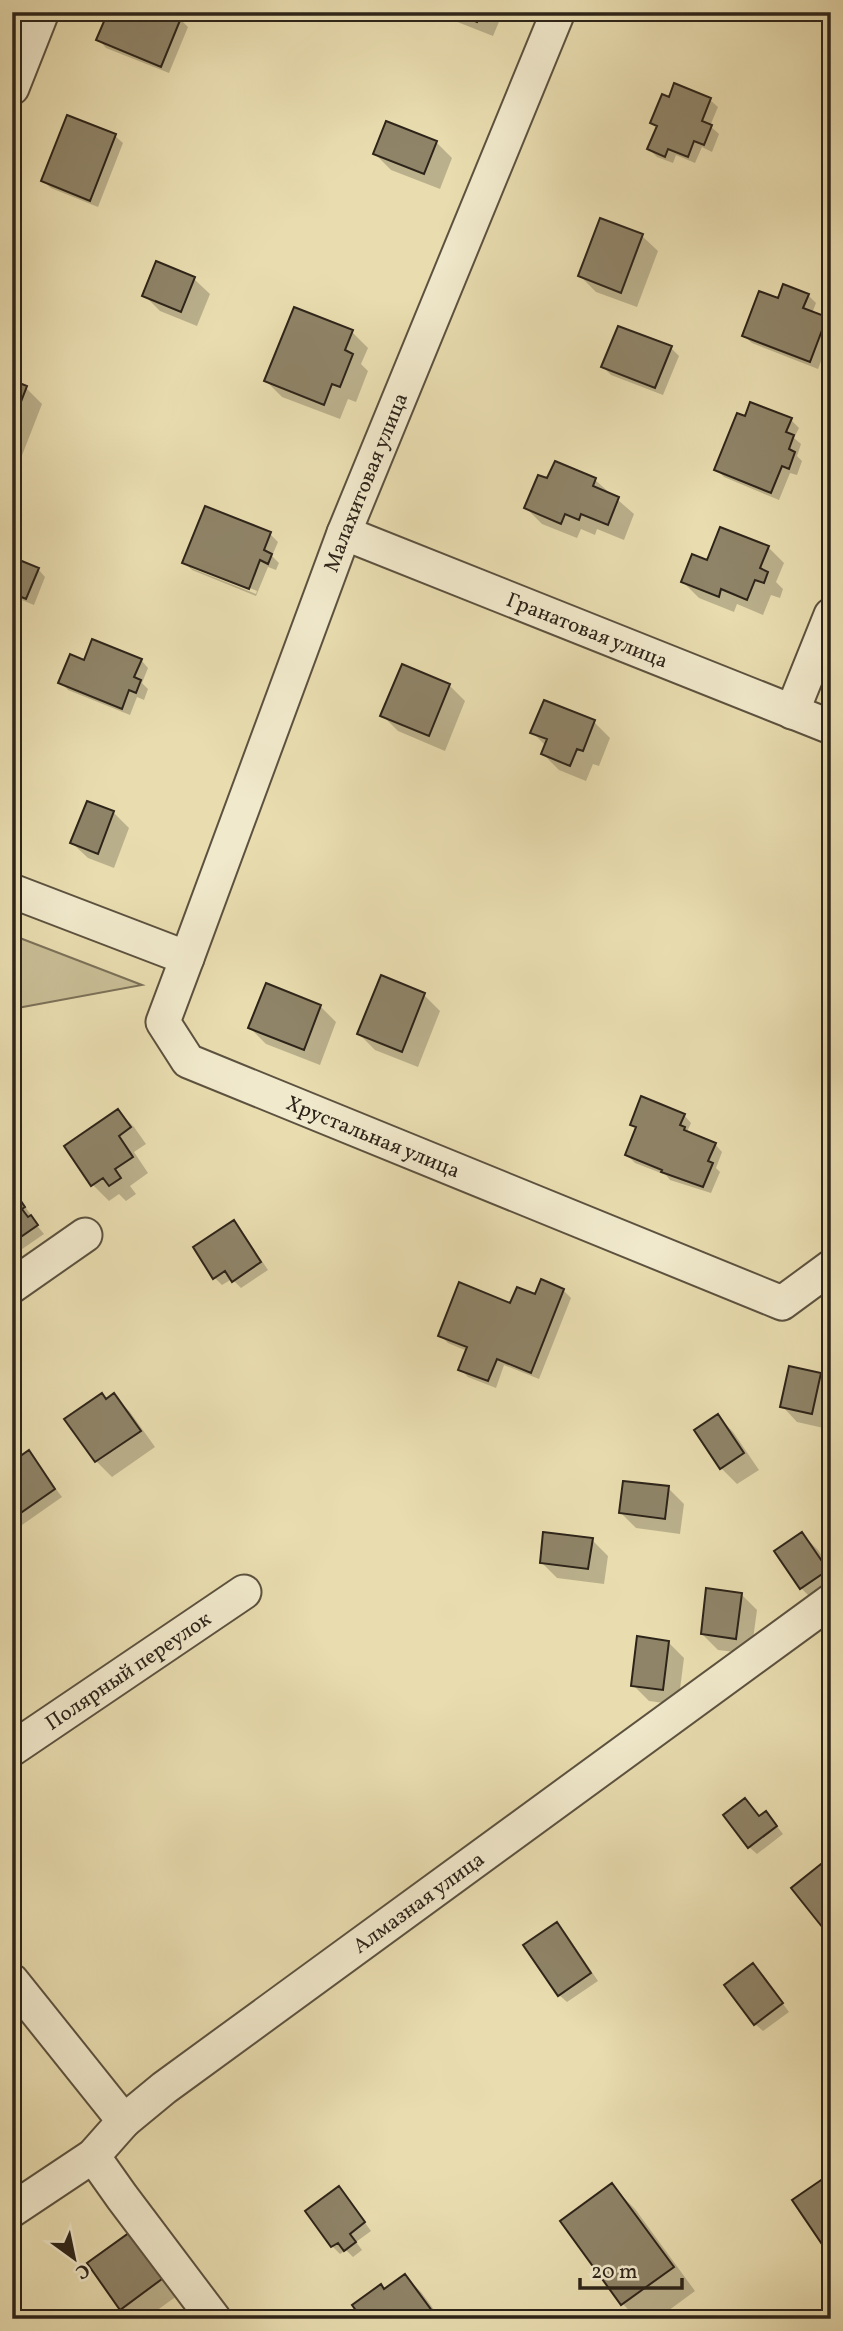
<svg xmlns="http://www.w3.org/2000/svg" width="843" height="2331" font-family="Vollkorn,serif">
<rect width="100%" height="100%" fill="#e9ddb0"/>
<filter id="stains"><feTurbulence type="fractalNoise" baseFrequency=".00286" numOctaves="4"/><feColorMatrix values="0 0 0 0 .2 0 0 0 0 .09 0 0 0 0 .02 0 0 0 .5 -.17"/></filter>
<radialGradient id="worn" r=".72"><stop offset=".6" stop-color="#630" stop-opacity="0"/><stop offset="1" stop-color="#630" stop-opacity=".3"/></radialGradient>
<!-- green -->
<path fill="#c9be96" stroke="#7b7158" stroke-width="2" d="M12,935l130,50 -130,24z"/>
<!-- shadow -->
<path fill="#0003" fill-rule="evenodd" d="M432,12h77l-2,7 -6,-2 -8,19z
M180,19l8,8 -19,46 -63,-25 -7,-8z
M670,99l40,1 8,7 -8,19 9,8 -7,18 -10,-5 -7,16 -19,-8 -3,8 -16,-6 -8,-8 9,-20 -6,-6z
M115,136l8,7 -25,64 -47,-19 -8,-7z
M436,142l16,16 -12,31 -49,-19 -16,-16z
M831,156v20l-6,-6z
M642,236l16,15 -21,56 -41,-15 -16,-16z
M194,279l16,15 -13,32 -37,-15 -16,-16z
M808,295l8,8 -4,10 14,6 5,4v12l-13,34 -66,-26 -8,-7 35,-36z
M352,332l16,16 -7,16 7,7 -12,31 -8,-3 -8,20 -58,-22 -16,-16z
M671,348l8,8 -16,39 -52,-20 -8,-8z
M12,382l14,6 16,16 -21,54 -9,-3z
M791,420l8,8 -5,10 7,6 -4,12 5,5 -5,14 -7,-2 -11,27 -55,-23 -8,-8z
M595,480l39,34 -10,26 -27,-11 -2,6 -14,-6 -4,9 -35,-14 -16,-16 22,-27z
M270,534l8,8 -6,14 7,7 -3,7 -8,-3 -12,29 -64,-26 -8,-8zM191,564l66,27 -1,3 -65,-26z
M768,547l16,16 -8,19 7,7 -3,9 -9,-3 -8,20 -26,-11 -3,8 -35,-14 -16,-16 25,-19z
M12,559l26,10 7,8 -11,28 -22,-9z
M141,660l7,8 -6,15 6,6 -4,11 -7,-3 -7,18 -62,-25 -8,-8 25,-20z
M403,666l46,19 16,16 -20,50 -47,-20 -16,-16z
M594,722l16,16 -11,28 -6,-2 -7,17 -27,-11 -16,-16 3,-8 -14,-14z
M113,812l16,16 -15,40 -26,-10 -16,-15z
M424,995l16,16 -22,56 -43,-17 -16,-16z
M320,1006l16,16 -16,43 -54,-21 -16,-16z
M118,1111l16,16 12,17 -12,8 14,21 -18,13 6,8 -10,7 -7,-7 -10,7 -16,-16z
M684,1115l7,8 -4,9 28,12 7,8 -6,16 4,4 -9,21 -41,-13 -4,-5 -31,-12 -8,-8 10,-26 -5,-5z
M12,1188l19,27 -2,1 15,18 -32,22z
M233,1222l8,8 27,40 -27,18 -9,-9 -10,6 -7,-7z
M563,1290l8,8 -32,81 -35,-14 -8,23 -28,-11 -8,-8 7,-18 -19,-8 -8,-8 71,-30z
M820,1375l11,10v30l-3,14 -31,-7 -15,-16z
M114,1396l16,16 25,35 -43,30 -16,-16 -29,-42z
M718,1416l15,16 26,38 -22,14 -16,-16z
M28,1453l34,44 -50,35v-68z
M668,1488l16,16 -4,30 -44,-6 -16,-16z
M802,1534l16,16 13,19v26l-14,9 -16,-16 -24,-37z
M592,1540l16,16 -4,28 -47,-6 -16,-16z
M741,1594l16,16 -6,44 -33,-4 -16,-16z
M668,1642l16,16 -6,47 -29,-4 -16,-16z
M760,1817l13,4 10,13 -26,20 -8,-7z
M557,1925l8,7 33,49 -31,21 -8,-7z
M760,1973l29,39 -26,19 -8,-7z
M612,2186l23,23 60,82 -38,28h-20l-14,-15 -60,-82z
M346,2196l25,35 -15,11 6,8 -9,7 -7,-7 -6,4 -8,-8z
M132,2233l49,60 -36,26h-13l-11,-11z
M405,2276l16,16 20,27h-77l21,-28z"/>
<!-- building -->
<path fill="#8f8468" stroke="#2d2419" stroke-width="2" d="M108,12h60l13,6 -20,49 -65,-27z
M453,12h28l-4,10z
M674,83l37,15 -9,23 10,4 -8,20 -10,-4 -6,16 -20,-8 -3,8 -18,-8 10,-23 -7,-3 12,-29 7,3z
M67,115l49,19 -26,67 -49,-20z
M386,121l51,20 -13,33 -51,-20z
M600,218l43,16 -22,59 -43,-17z
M156,261l39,16 -14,35 -39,-16z
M783,284l26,10 -6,14 24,9 -17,45 -68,-26 17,-45 19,7z
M294,307l59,23 -8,20 8,4 -13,33 -8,-3 -8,21 -60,-24z
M618,326l54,20 -17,42 -54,-21z
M12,380l15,6 -15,39z
M750,402l42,16 -6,14 8,3 -5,14 6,3 -6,17 -7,-3 -11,27 -57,-23 23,-57 8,3z
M555,461l41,17 -3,8 26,11 -11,28 -27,-11 -2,6 -14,-6 -4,10 -37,-16 14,-33 9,3z
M205,506l66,26 -7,18 8,4 -4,10 -8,-4 -11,29 -67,-26z
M720,527l49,19 -9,22 8,4 -4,11 -9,-3 -8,20 -26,-11 -2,8 -38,-15 11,-28 15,6z
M12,557l27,11 -13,31 -14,-6z
M92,639l50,20 -8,18 7,3 -5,13 -7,-3 -7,19 -64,-26 12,-29 14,6z
M402,664l48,20 -21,52 -49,-20z
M544,700l51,20 -12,31 -6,-2 -7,17 -29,-12 6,-15 -17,-6z
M87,801l27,10 -16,43 -28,-11z
M381,975l44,18 -23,59 -45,-18z
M266,983l55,22 -17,45 -56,-22z
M641,1096l44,18 -5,11 5,2 -1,3 32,13 -8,18 5,2 -10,24 -42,-15 1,-2 -37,-15 11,-28 -6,-2z
M118,1109l13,18 -12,9 14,21 -18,12 6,9 -12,8 -6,-8 -12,8 -27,-40z
M12,1188l13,19 -3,2 6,8 3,-2 7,10 -26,18z
M234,1220l27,42 -29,20 -7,-11 -12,8 -20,-32z
M541,1279l23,10 -33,84 -34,-14 -9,22 -30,-11 9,-23 -29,-11 21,-54 51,21 7,-16 18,7z
M789,1366l32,7 -9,41 -32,-7z
M102,1393l4,6 8,-6 27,38 -46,31 -31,-43z
M718,1414l26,39 -24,16 -26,-39z
M29,1450l26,39 -43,30v-57z
M623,1481l46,5 -4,33 -46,-6z
M543,1532l50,6 -5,31 -48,-6z
M802,1532l26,38 -28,19 -26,-38z
M706,1588l36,5 -6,46 -35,-5z
M637,1636l32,5 -6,49 -32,-4z
M745,1798l14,18 7,-5 11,15 -29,22 -25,-33z
M831,1856v82l-40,-50z
M557,1922l34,51 -33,23 -35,-51z
M753,1963l30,40 -29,22 -30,-40z
M827,2176l4,5 -1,75 -38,-56z
M612,2183l62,84 -53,38 -61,-84z
M339,2186l26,36 -15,12 6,8 -12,9 -6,-8 -7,4 -26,-36z
M133,2230l33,46 -46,34 -33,-47z
M405,2274l33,45h-76l-10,-14 29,-21 3,5z"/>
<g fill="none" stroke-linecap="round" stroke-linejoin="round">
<!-- street casing -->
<g stroke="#5c523f" stroke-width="37">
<g id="street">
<path d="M12,88l30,-76"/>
<path id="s1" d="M344,533l487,194"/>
<path d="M792,712l39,-97"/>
<path id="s2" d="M12,891l175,67 -24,64 25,39 594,242 49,-36"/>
<path id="s3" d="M187,958l157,-425 214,-521"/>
<path d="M12,1286l73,-51"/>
<path id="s4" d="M12,1749l232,-157"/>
<path d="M12,1981l112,140"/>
<path d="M93,2156l29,41 92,122"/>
<path id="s5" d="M12,2210l81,-54 31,-35 40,-33 667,-487"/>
</g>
</g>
<!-- street -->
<use href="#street" stroke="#f1e9cc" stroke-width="33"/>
</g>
<g text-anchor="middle" stroke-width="5" stroke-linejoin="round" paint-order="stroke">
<!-- street labels -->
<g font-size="21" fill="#2d2419" stroke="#f1e9cc">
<text dy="7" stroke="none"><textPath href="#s3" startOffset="508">Малахитовая улица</textPath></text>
<text dy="7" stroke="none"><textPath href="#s1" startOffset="262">Гранатовая улица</textPath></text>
<text dy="7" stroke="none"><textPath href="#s2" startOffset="502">Хрустальная улица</textPath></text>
<text dy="7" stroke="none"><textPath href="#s4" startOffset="140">Полярный переулок</textPath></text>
<text dy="7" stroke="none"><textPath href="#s5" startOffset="511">Алмазная улица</textPath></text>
</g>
</g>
<!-- margin -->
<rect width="843" height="2331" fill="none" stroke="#e9ddb0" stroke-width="42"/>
<rect x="14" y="14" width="815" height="2303" fill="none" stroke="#2d2419" stroke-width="3.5"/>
<rect x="21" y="21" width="801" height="2289" fill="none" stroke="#2d2419" stroke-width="2"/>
<!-- north arrow -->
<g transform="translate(74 2258) rotate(147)" stroke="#f1e9cc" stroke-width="5" paint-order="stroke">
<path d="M0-5L12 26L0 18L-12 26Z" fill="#2d2419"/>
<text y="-10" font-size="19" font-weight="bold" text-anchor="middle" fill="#2d2419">С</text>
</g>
<!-- scale -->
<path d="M580 2278v10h102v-10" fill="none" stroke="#2d2419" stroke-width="3.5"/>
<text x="591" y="2278" font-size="21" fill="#2d2419" stroke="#f1e9cc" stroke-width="5" paint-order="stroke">20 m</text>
<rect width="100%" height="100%" filter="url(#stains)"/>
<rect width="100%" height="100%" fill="url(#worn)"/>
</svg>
